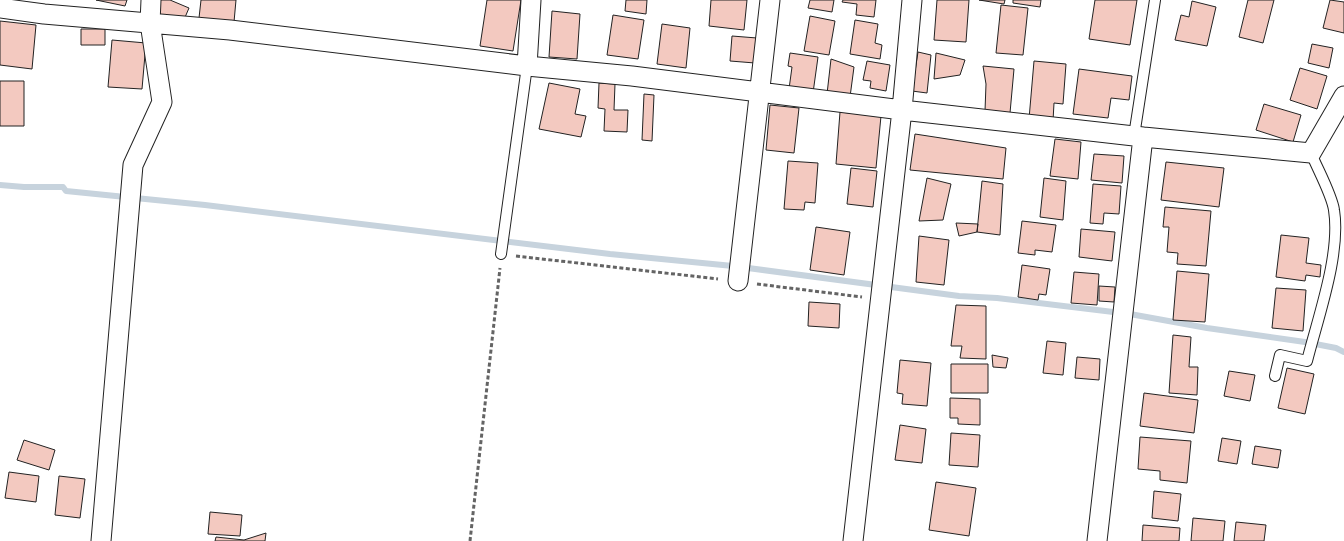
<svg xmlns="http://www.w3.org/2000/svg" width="1344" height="541" font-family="'Playfair Display',serif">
<rect width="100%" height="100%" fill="#fff"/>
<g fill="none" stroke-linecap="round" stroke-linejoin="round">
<!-- stream -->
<path stroke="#c7d3dd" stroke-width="6" d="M0,185l24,2h39l3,4 139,14 405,49 123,12 226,30 38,2 133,16 77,14 98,14 31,6 8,4"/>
</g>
<!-- building -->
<path fill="#f3c9c0" stroke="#222" d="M96,0h31l-2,6z
M157,0h13l19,8 -9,21 -30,-13z
M201,0h35l-2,22 -35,-4z
M487,0h34l-8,51 -33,-5z
M626,0h21l-1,14 -21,-3z
M711,0h36l-3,30 -35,-4z
M810,0h24l-2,12 -24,-4z
M843,0h33l-2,17 -18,-2 1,-11 -15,-2z
M937,0h32l-3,42 -32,-2z
M979,0h26l-1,4z
M1013,0h28l-1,7 -27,-4z
M1095,0h42l-7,45 -41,-6z
M1248,0h26l-11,43 -24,-6z
M1330,0l14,2v31l-21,-5z
M1192,1l24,6 -9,39 -32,-6 6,-25 8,2z
M1001,5l27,3 -5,47 -27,-2z
M552,11l28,3 -3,45 -28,-2z
M613,15l31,5 -6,39 -31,-4z
M810,16l25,5 -6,34 -25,-4z
M855,20l23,4 -3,19 7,2 -2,14 -30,-5z
M0,21l36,4 -4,44 -32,-4z
M662,24l28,4 -4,40 -29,-4z
M81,29h24v16h-24z
M732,36l25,2 -2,25 -25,-2z
M112,40l34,3 -4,46 -34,-2z
M1312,44l21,4 -4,20 -21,-5z
M918,52l13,3 -4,38 -15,-2z
M790,53l28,4 -5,36 -24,-4 3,-22 -4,-1z
M936,53l29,7 -5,15 -26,4z
M831,59l23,8 -4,30 -23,-3z
M867,61l23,4 -4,26 -16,-3 1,-7 -8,-1z
M1034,61l32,3 -3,40 -9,-1 -1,18 -24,-2z
M983,66l31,3 -4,44 -25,-2 1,-27z
M1300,68l27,8 -10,33 -27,-9z
M1079,69l53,7 -3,24 -18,-2 -3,20 -35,-4z
M0,81h24v45h-24z
M549,83l31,6 -5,25 11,2 -5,21 -42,-8z
M599,83l16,1 -1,26h14l-1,22 -23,-1 1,-22 -7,-1z
M644,94l10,1 -2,46 -10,-1z
M1264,104l37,11 -8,27 -37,-12z
M770,105l29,3 -5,45 -28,-3z
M840,112l41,4 -5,52 -40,-4z
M915,134l91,14 -3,31 -93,-9z
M1055,139l26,3 -3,37 -28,-3z
M1094,154l30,2 -2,27 -31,-3z
M788,161l30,2 -3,40 -10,-1 -1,8 -20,-1z
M1166,162l58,6 -5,39 -58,-7z
M851,168l26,3 -4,36 -26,-3z
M927,178l24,6 -8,36 -24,1z
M1044,178l22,3 -3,39 -23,-3z
M982,181l21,3 -3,51 -23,-3z
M1093,184l28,2 -2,28 -15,-1 -1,11 -13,-1z
M1165,207l46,4 -5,55 -29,-2 1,-11 -11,-1 2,-25h-6z
M1022,221l34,4 -4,27 -17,-2v5l-17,-2z
M956,223l22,1 -1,8 -18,4z
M816,227l34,5 -6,43 -34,-5z
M1081,229l34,3 -3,29 -33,-4z
M1281,235l28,3 -3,25 15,2 -1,12 -14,-2 -1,6 -29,-4z
M919,236l30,4 -5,45 -28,-3z
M1022,265l28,4 -4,26 -7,-1 -1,6 -20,-3z
M1177,271l32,3 -4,48 -32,-2z
M1074,272l25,2 -2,31 -26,-2z
M1099,286l16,1 -1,15 -15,-1z
M1276,288l30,2 -3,41 -31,-3z
M809,302l31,2 -1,24 -31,-2z
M956,305l30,1v53l-26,-1 2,-12h-11z
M1173,335l18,2 -2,30h9l-1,28 -28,-2z
M1047,341l19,2 -3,32 -20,-2z
M992,355l16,3 -2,10 -13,-1z
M1077,357l23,2 -1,21 -24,-2z
M900,360l31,3 -4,43 -25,-2 1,-10 -6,-1z
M951,364h37v29h-37z
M1287,368l27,6 -9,40 -27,-6z
M1229,371l26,4 -5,26 -26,-5z
M1144,393l54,7 -4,33 -54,-7z
M950,398l30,1v26l-22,-1v-6h-8z
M900,425l26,4 -4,34 -27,-3z
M951,433l29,2 -2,32 -29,-2z
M1140,437l51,4 -4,42 -27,-3v-9l-22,-2z
M1222,438l19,3 -4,23 -19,-3z
M24,440l31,10 -6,20 -32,-10z
M1255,446l26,4 -3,18 -26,-4z
M9,472l30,4 -3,26 -31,-4z
M59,476l26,3 -5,39 -25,-3z
M936,482l40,6 -7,48 -40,-6z
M1154,491l27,3 -3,27 -26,-3z
M210,512l32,3 -2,21 -32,-2z
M1193,518l32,3 -2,20h-32z
M1236,522l30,3 -2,16h-30z
M1143,525l37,3 -1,13h-37z
M266,533l-1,8h-50l1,-4 28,3z"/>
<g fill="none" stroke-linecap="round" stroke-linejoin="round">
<!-- lane casing -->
<g stroke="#222" stroke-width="12">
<path id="lane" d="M1134,136l21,-136
M501,254l26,-188
M1275,376l5,-21 27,6c11,-44 34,-107 27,-151 -2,-15 -17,-42 -23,-57"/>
</g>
<!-- street casing -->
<g stroke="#222" stroke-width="21">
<path id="street" d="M0,8l44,6 186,16 297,36 105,10 270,34 241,27 168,16 33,-57
M527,66l4,-66
M738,281l32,-281
M101,541l32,-376 29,-63 -12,-79 1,-23
M853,541l49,-431 10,-110
M1097,541l46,-404"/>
</g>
<!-- path -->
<path stroke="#646464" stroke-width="3" stroke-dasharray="4 2.5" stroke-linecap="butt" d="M516,256l202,23
M757,284l105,13
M470,541l30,-273"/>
<!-- lane -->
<use href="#lane" stroke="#fff" stroke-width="10"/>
<!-- street -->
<use href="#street" stroke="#fff" stroke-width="19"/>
</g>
</svg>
